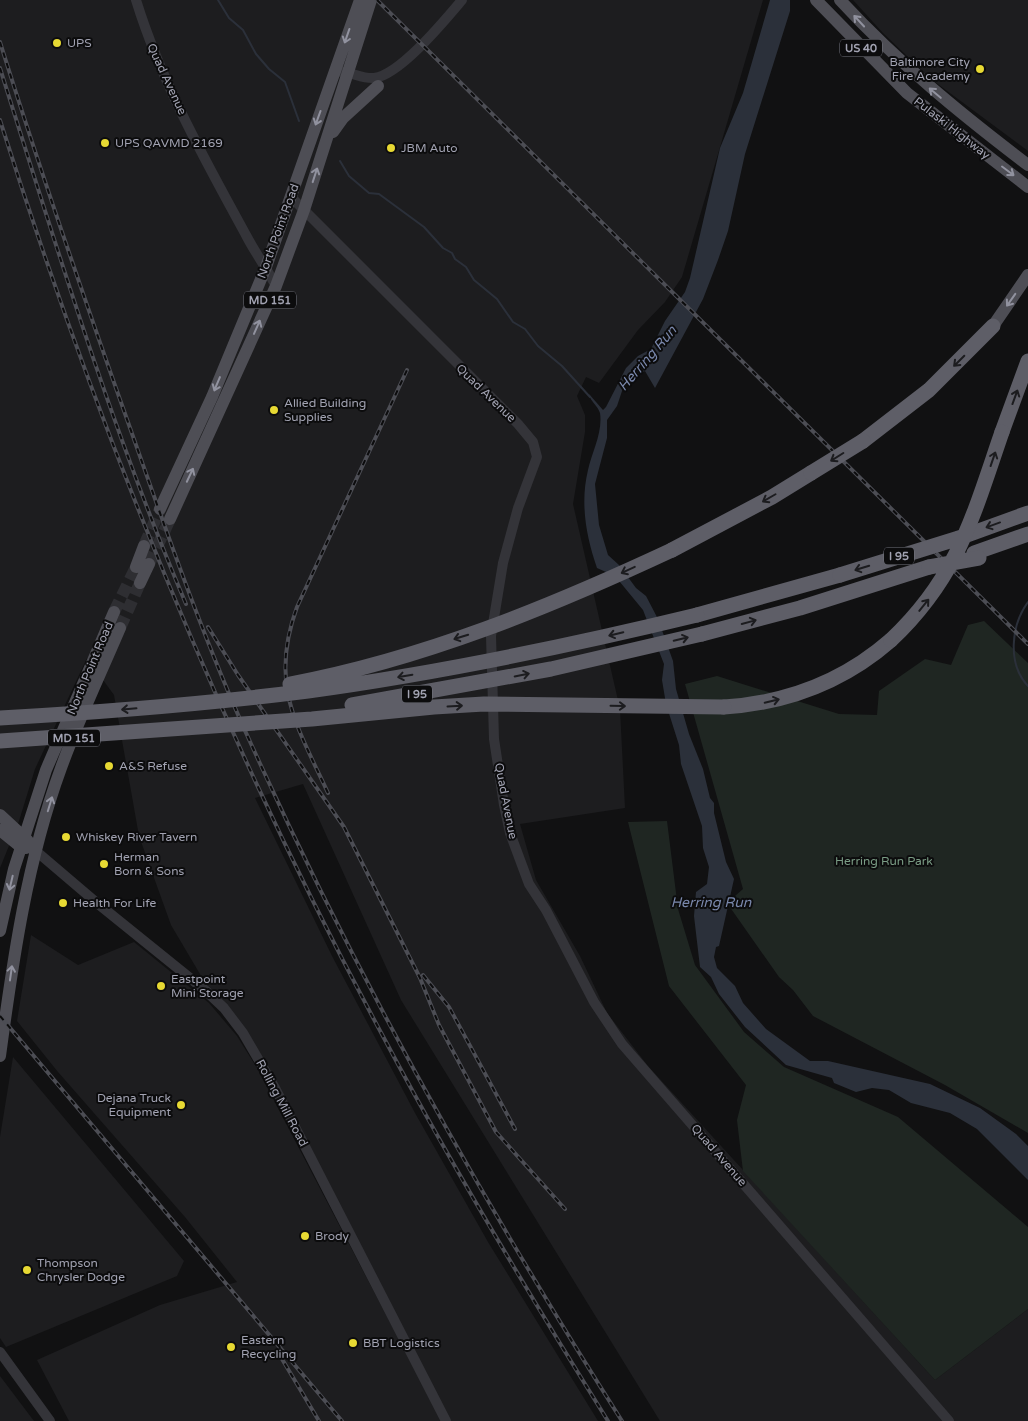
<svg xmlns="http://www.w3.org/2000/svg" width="1028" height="1421" font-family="'Varela Round',sans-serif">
<rect width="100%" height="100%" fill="#111112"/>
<!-- built -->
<path fill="#1d1d1f" d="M0,0h763l-81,277 -17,25 -27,28 -39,53 -13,-6 -9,19 8,19v17l-12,72 47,205 5,99 -105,16 16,56 44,76 27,57 41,53 287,314 93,-71v112h-368l-259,-421 -98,-216 -48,14 77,158 83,157 73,129 110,179h-529l-32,-61 123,-55 77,-23 -52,-65 -127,-145 -41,-51 14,-86 47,30 56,-23 75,61 28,33 20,32 137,262 -115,-243 -69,-96 -39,-66 -32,-89 -25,-141 -27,-37 -52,111 -16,52 -19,47z
M853,0h175v151l-97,-72 -48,-46z
M13,1057l171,204 -7,15 -171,71 -6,-9v-201z
M0,1376l34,45h-34z"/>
<!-- green -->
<path fill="#1f2622" d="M984,621l44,42v470l-83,-48 -132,-69 -20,-26 -14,-13 -52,-74 16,-14 -58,-205 32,-8 122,38 38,1 2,-24 46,-32 26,6 17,-40z
M667,821l11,88 17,56 49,67 40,35 114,50 130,110v82l-93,71 -192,-209 -6,-51 9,-35 -77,-99 -41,-164z"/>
<!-- water -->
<path fill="#2b303a" d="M770,0h20v11l-45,143 -17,77 -10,29 -15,39 -48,89 -10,-17 -9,4 -13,13 -6,18 -10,14v18l-12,46 4,41 9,30 11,10 17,23 10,8 12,23 15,42 3,28 13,45 14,35 7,29 4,5v10l12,49 8,17 -15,67 -3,1 -2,10 3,11 18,18 8,17 23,26 44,32h18l102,23 50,24 36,26 12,12v34l-51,-51 -27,-16 -39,-10 -22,-13 -17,-2 -16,4 -22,-9 -2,-5 -46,-13 -41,-38 -26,-33 -8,-17 -11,-10 -6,-51 2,-24 11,-8 2,-17 -6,-19 -1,-22 -21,-62 -2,-19 -13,-41 -4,-24 2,-16 -21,-54 -28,-34 -18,-8c-11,-32 -17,-65 -9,-98 4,-18 15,-38 12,-57 -2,-7 -10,-12 -11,-19l14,16 3,-3 20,-39 12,-12 13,-7 14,-28 20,-29 5,-14 30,-130 23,-55z"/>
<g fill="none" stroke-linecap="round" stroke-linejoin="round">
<!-- stream -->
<path stroke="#2b303a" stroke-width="2" d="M218,0l11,18 14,12 13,24 13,15 16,13 14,39
M340,161l9,15 20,17 10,1 45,33 19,21 9,5 3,6 11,8 8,13 23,19 16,23 12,7 13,17 24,20 28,31
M1028,602c-17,23 -21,62 0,84"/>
<!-- major-tunnel -->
<path stroke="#2e2e32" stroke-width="12" stroke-dasharray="12 6" stroke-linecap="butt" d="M144,546l16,-37
M149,564l21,-45
M114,612l22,-45
M120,628l20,-45"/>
<!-- minor -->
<path stroke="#343439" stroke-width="10" d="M136,0c26,84 69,160 111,237 9,17 20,32 29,49
M341,72c11,0 21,7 33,6 26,-3 71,-58 88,-78
M291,197l227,227 15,18 4,15 -19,51 -15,55 -12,73 3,103 10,66 6,28 19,51 17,26 48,92 28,42 327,377
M36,851l61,52 109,88 18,17 19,25 32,55 171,333
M0,1352l50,69"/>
<!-- major -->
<path stroke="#4e4e55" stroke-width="12" d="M816,0l91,93 121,94
M840,0c57,62 121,114 188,165
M333,132l10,-14 35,-32
M993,326l35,-51
M160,509l52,-112 54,-130 94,-267
M170,519l106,-233 28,-76 67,-210
M136,567l8,-21
M140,583l9,-19
M0,815l28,26
M0,830l21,17 5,1
M0,931l14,-62 32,-99 68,-158
M0,1056c13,-97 27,-195 61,-288 17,-47 39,-93 59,-140"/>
<!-- highway -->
<path stroke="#5e5e67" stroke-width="15" d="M1002,432l26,-71
M863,441l66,-51 64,-64
M959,538l69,-25
M672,550l100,-53 39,-24
M974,553l54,-19
M697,615l143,-40
M702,634l98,-26 129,-41
M724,707c62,-4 119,-25 167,-67"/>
<!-- rail casing -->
<g stroke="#4c4d54" stroke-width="4">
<path id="rail" d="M377,0l651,644
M0,42c40,128 84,256 129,383 38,108 75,216 123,321 106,234 232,458 370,675
M0,68c57,181 112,362 186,536
M0,120c100,317 227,627 385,920 69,130 145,256 223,381
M208,627l30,48 106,152 76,151 19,47 57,107 69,77
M328,793c-32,-69 -59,-109 -31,-186l110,-237
M423,975l26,32 66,122
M0,1016l342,405
M279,1354l40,67"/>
</g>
<!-- rail -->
<use href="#rail" stroke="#0c0c0d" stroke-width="2" stroke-dasharray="5.5" stroke-linecap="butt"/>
<!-- highway-bridge -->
<path stroke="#5e5e67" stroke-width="15" d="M811,473l52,-32
M929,567l50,-9
M840,575l119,-37
M891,640c67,-63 82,-124 111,-208
M290,684c133,-25 260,-77 382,-134
M352,705l199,-36 151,-35
M0,718c103,-6 206,-14 308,-27 131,-18 261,-45 389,-76
M0,741l312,-22 122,-12 50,-3 240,3"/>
</g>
<!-- one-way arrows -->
<defs><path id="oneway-shaft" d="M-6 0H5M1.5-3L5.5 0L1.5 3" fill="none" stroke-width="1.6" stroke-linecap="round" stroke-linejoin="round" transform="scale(1.25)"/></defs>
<g stroke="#91929f">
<use href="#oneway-shaft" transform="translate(859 21) rotate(-133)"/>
<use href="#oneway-shaft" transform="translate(347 36) rotate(109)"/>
<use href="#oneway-shaft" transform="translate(935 93) rotate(-140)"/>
<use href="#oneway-shaft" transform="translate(318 118) rotate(110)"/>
<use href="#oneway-shaft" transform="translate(1008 171) rotate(37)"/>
<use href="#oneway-shaft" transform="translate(315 175) rotate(-72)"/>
<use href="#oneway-shaft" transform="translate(1011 300) rotate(125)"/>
<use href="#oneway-shaft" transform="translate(257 327) rotate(-66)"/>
<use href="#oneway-shaft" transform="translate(217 384) rotate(113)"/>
<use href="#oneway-shaft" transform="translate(190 475) rotate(-65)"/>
<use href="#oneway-shaft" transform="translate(50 804) rotate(-73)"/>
<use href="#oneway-shaft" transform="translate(11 883) rotate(103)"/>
<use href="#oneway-shaft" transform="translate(11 973) rotate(-82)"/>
</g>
<g stroke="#1c1c1f">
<use href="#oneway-shaft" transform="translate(959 361) rotate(135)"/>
<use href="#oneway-shaft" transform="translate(1015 397) rotate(-70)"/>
<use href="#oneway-shaft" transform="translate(837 457) rotate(148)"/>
<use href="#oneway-shaft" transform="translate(993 459) rotate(-71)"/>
<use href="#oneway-shaft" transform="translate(769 498) rotate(150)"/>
<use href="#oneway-shaft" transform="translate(993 525) rotate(160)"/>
<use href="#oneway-shaft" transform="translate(862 568) rotate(163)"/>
<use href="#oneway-shaft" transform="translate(628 570) rotate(155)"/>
<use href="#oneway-shaft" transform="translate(924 605) rotate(-51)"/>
<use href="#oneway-shaft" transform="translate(749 622) rotate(-15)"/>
<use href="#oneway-shaft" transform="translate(616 634) rotate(167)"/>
<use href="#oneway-shaft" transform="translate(461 637) rotate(163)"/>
<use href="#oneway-shaft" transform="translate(681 639) rotate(-13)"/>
<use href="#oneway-shaft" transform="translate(522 675) rotate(-11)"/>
<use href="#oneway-shaft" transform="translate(405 676) rotate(170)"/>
<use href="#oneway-shaft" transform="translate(772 701) rotate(-13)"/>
<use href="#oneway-shaft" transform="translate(455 706) rotate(-3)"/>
<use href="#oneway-shaft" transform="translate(618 706) rotate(1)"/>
<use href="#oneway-shaft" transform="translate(129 709) rotate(175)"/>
</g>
<!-- markers -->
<g fill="#e7d933" stroke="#0c0c0d" stroke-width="2">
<circle cx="57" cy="43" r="5"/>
<circle cx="980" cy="69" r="5"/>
<circle cx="105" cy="143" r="5"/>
<circle cx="391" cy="148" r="5"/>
<circle cx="274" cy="410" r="5"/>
<circle cx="109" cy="766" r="5"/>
<circle cx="66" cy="837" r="5"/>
<circle cx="104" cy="864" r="5"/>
<circle cx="63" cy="903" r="5"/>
<circle cx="161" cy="986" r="5"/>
<circle cx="181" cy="1105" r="5"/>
<circle cx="305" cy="1236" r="5"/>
<circle cx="27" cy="1270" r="5"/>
<circle cx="353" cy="1343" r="5"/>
<circle cx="231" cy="1347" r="5"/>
</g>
<g text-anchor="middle" stroke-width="4" stroke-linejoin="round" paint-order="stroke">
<!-- shield labels -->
<g fill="#0c0c0d" stroke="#757680" stroke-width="1">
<rect x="840" y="39.5" width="42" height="17" rx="4"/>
<rect x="244" y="291.5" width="52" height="17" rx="4"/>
<rect x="884" y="547.5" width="30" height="17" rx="4"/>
<rect x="402" y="685.5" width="30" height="17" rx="4"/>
<rect x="48" y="729.5" width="52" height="17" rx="4"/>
</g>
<g font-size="11" font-weight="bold" fill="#a2a3b2">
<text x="861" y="52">US 40</text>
<text x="270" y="304">MD 151</text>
<text x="899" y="560">I 95</text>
<text x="417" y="698">I 95</text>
<text x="74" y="742">MD 151</text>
</g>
<!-- poi labels -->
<g font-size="12" fill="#a2a3b2" stroke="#0c0c0d" text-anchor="start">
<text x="67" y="47">UPS</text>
<text x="970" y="66" text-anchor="end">Baltimore City<tspan x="970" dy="14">Fire Academy</tspan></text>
<text x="115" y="147">UPS QAVMD 2169</text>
<text x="401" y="152">JBM Auto</text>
<text x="284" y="407">Allied Building<tspan x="284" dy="14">Supplies</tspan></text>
<text x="119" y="770">A&amp;S Refuse</text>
<text x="76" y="841">Whiskey River Tavern</text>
<text x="114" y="861">Herman<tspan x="114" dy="14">Born &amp; Sons</tspan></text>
<text x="73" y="907">Health For Life</text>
<text x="171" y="983">Eastpoint<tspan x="171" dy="14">Mini Storage</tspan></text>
<text x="171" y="1102" text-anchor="end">Dejana Truck<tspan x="171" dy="14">Equipment</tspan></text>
<text x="315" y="1240">Brody</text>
<text x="37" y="1267">Thompson<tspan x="37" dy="14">Chrysler Dodge</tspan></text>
<text x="241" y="1344">Eastern<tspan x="241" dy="14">Recycling</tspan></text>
<text x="363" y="1347">BBT Logistics</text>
</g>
<!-- street labels -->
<g font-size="12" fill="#a2a3b2" stroke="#0c0c0d">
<text transform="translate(167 79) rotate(65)" y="4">Quad Avenue</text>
<text transform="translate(952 128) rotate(38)" y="4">Pulaski Highway</text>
<text transform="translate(278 231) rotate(-70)" y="4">North Point Road</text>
<text transform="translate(486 393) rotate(44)" y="4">Quad Avenue</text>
<text transform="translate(90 668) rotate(-67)" y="4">North Point Road</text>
<text transform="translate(506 801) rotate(79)" y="4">Quad Avenue</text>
<text transform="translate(282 1103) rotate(62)" y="4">Rolling Mill Road</text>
<text transform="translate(719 1155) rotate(49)" y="4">Quad Avenue</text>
</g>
<!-- park labels -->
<g font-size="12" fill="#7a9c85" stroke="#0c0c0d">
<text x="884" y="865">Herring Run Park</text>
</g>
<!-- water labels -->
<g font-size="14" font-style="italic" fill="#7a88ac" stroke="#0c0c0d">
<text transform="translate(647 358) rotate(-49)" y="5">Herring Run</text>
<text x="711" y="907">Herring Run</text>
</g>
</g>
</svg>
